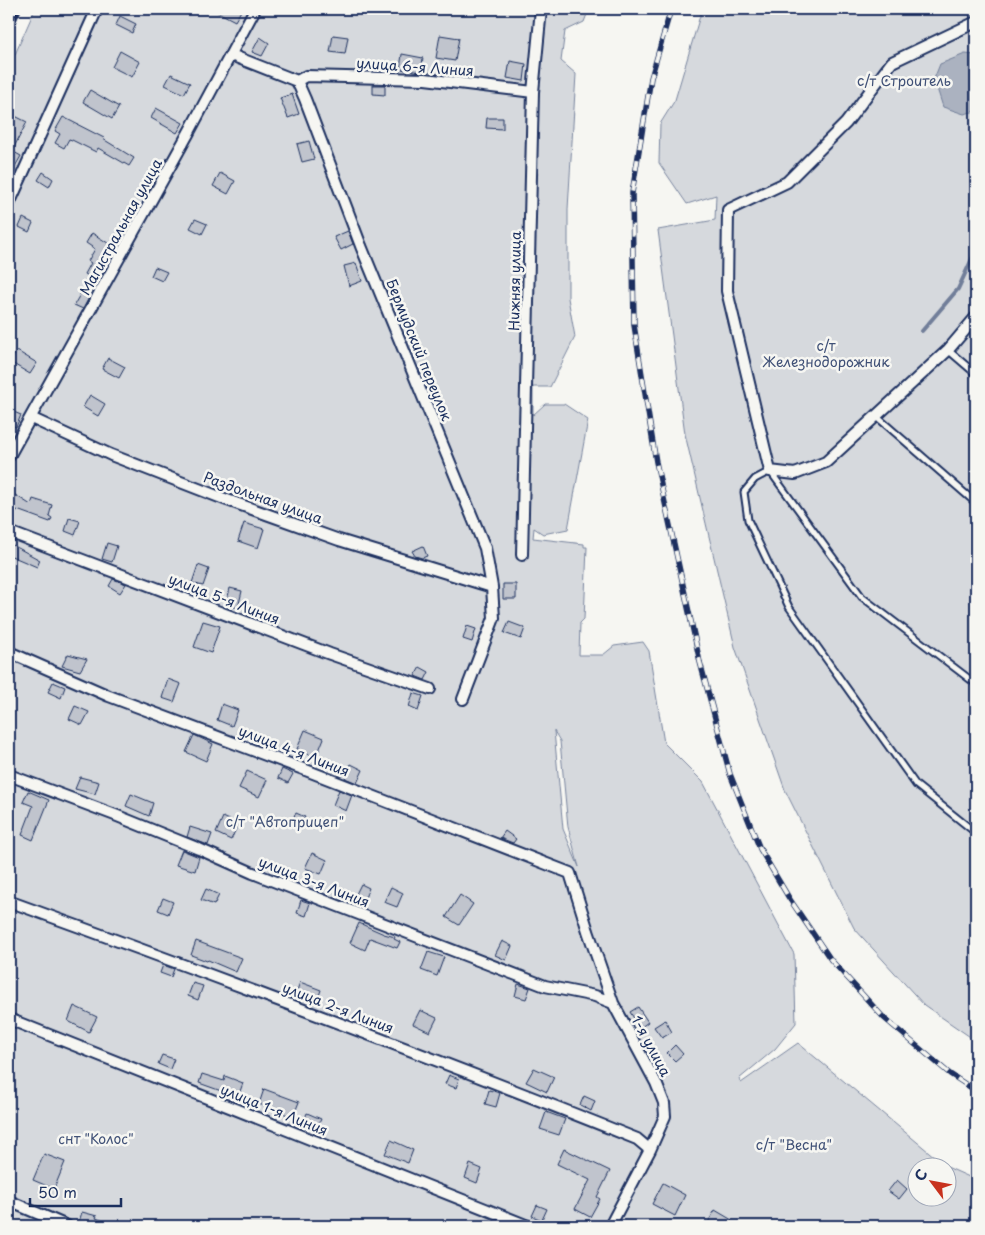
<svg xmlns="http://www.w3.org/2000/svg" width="985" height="1235" font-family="'Playpen Sans',sans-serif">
<rect width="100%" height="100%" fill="#f6f6f2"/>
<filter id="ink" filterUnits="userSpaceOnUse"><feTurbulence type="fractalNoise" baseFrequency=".02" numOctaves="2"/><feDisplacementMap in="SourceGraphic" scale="10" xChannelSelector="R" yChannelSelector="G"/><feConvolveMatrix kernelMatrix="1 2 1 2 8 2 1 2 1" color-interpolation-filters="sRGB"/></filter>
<g filter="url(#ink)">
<!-- green -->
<path fill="#d6d9dd" stroke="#78849e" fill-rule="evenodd" d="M35,9h554l-5,13 -19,9 -4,30 15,13 -8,135v89l7,39 -25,50h-17v28l12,-11h19l24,16 -20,109 -25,5 -9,-6 -1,10 51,6v3h3l-3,72 -4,4 -1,32h24l11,-9 29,-4 6,9 15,92 39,39 91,172 2,69 -21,26 -36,30 2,4 57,-40 149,124 29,13v46h-967v-1158zM554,731l6,10 8,86 11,40 -16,-38zM918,1168h30v30h-30z
M702,9h67v4l1,-4h206v1032l-52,-36 -70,-77 -69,-138 -50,-143 -50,-213 -27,-204 57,-10 1,-25 -29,9 -28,-41 1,-39 15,-24z"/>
<!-- water -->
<path fill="#abb2c0" stroke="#717e99" d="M965,54l11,1v56l-12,3 -21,-7 -9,-28 6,-15z"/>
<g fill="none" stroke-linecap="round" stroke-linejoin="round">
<!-- stream -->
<path stroke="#717e99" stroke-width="4" d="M922,331l36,-42 18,-39"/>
</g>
<!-- building -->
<path fill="#c0c4cd" stroke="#1b2f5e" d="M212,9h30l-7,12z
M120,16l16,8 -4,9 -16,-8z
M333,35l15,2 -3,17 -15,-2z
M440,35l19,3 -4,23 -19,-3z
M260,37l9,6 -7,13 -10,-4z
M120,51l20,11 -8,15 -20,-10z
M402,54l21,4 -2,14 -21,-3z
M510,61l16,3 -2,17 -17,-3z
M171,74l19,9 -6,11 -19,-9z
M373,85h12v10l-12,-1z
M90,90l29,17 -7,12 -29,-17z
M292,94l7,20 -11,4 -8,-20z
M156,108l27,15 -6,10 -26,-15z
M9,113l18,9 -15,29 9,5 -12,21z
M63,117l41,21 -1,1 31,19 -5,8 -31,-18 -2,4 -24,-12 -3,-1 -5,9 -9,-5 5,-9 -5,-3z
M487,118h16v11l-17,-1z
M309,141l5,18 -12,3 -5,-18z
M43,172l10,7 -4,8 -11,-7z
M220,173l15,8 -7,13 -15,-8z
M23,218l10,5 -4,9 -10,-5z
M195,219l12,5 -5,10 -12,-6z
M348,231l5,13 -12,6 -7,-13z
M92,233l19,12 -7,11 5,3 -26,50 -9,-4 16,-28 -5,-3 6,-11 -3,-2 7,-12 -9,-6z
M356,263l6,18 -13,5 -5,-20z
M155,267l12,5 -5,9 -11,-5z
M17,351l20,12 -7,11 -20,-12z
M108,358l17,9 -6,11 -17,-9z
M90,395l15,9 -7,12 -15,-9z
M9,410l12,5 -5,12 -7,-3z
M9,491l22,14 2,-6 19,6 -3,11 3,2 -2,4 -33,-12 -8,14z
M69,518l11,3 -5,14 -10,-4z
M244,523l20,6 -6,19 -20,-7z
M9,543l31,17 -3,7 -28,-12z
M107,543l10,3 -5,16 -10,-3z
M423,546l4,10 -5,2 -7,-2 -3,-5z
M198,565l11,4 -6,17 -11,-3z
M113,579l13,5 -6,9 -11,-7z
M503,584h13v15h-13z
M230,588l12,3 -4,17 -12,-3z
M203,621l17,5 -9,27 -17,-6z
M509,622l16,6 -4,11 -17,-6z
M467,626l9,3 -4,13 -9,-3z
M68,654l19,5 -7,12 -18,-5z
M420,667l9,5 -4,8 -10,-4z
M168,679l13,5 -7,18 -12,-4z
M53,682l12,5 -4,11 -13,-6z
M413,693l10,3 -5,15 -9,-4z
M222,704l16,6 -6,16 -15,-6z
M75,706l14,6 -7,13 -13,-6z
M305,730l19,8 -8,20 -19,-9z
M194,735l19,9 -7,17 -20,-9z
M351,764l12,6 -6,13 -12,-5z
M282,769l11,5 -5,9 -10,-5z
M247,771l20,9 -8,17 -20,-9z
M80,777l19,5 -4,12 -20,-5z
M339,790l13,5 -6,16 -13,-6z
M28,791l21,9 -16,40 -11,-5 11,-29 -10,-4z
M131,794l22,9 -4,13 -23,-10z
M296,813l9,4 -6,10 -8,-5z
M223,817l15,7 -7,16 -15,-7z
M190,827l22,7 -4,11 -21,-8z
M505,831l11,8 -3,4 -13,-5z
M182,850l17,7 -4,14 -19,-6z
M312,853l15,7 -6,14 -16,-6z
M361,884l8,4 -7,17 -9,-5z
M391,887l12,6 -6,14 -13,-5z
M206,889l13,6 -5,10 -13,-5z
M460,895l13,9 -14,21 -13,-8z
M163,898l10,4 -5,12 -10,-4z
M301,900l9,3 -4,13 -9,-3z
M359,923l25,11 11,3 -1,2 6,3 -3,6 -27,-10 -5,12 -15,-7z
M196,941l46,17 -6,14 -28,-12 -1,1 -16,-6z
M502,941l10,5 -6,14 -11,-5z
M428,952l16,5 -7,19 -16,-6z
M163,965l11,4 -3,8 -11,-4z
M300,982l21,8 -5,14 -21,-8z
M193,983l10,3 -5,14 -10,-4z
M518,984l12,4 -4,11 -11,-3z
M74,1006l23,11 -8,15 -21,-11z
M638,1007l10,15 -8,6 -10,-16z
M420,1010l17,8 -7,14 -17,-8z
M665,1020l7,12 -10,6 -8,-11z
M675,1045l8,9 -8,7 -8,-8z
M162,1055l12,4 -4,10 -12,-5z
M534,1068l20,9 -7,15 -21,-10z
M202,1074l22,7 1,-5 18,7 -5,14 -39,-14z
M449,1075l10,4 -3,9 -11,-4z
M264,1089l35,13 -6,15 -34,-13z
M489,1090l11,3 -4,14 -11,-3z
M584,1096l11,5 -4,10 -11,-6z
M546,1112l19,7 -6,16 -19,-6z
M307,1113l14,6 -5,11 -14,-5z
M391,1140l22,10 -5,13 -23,-9z
M564,1149l46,22 -13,26 3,2 -10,18 -15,-8 15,-29 -33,-16z
M44,1154l21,8 -11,27 -21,-9z
M470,1164l12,5 -5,14 -12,-5z
M897,1180l10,9 -8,10 -11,-8z
M663,1183l22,12 -10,21 -23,-12z
M537,1205l10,4 -5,11 -10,-4z
M715,1210l17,10 -3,6h-23z
M82,1212l15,4 -1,2 20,8h-24l-13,-4z"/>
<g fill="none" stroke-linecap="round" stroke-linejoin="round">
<!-- lane casing -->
<g stroke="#1b2f5e" stroke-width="9">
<path id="lane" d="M970,9l6,3
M948,350l28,24
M876,416l100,87
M976,684l-114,-87 -92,-126 -15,8 -11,13 4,28 41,87 127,178 60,48"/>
</g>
<!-- street casing -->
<g stroke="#1b2f5e" stroke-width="14">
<path id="street" d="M976,22l-84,40 -46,61 -59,59 -59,28 -1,81 43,180 25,3 31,-12 122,-112 28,-33
M231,55l66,26 8,18 56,147 124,302 7,39 2,31 -31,81
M297,81l9,-5 119,3 108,13
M9,204l88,-195
M31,418l80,37 116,45 112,40 153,47
M9,456l179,-322 67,-125
M9,532l321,122 100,35
M522,555l11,-463 8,-83
M9,652l100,44 194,73 267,104 18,58 25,72 43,80 8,20 1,13 -15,34 -40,76
M9,775l106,40 84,34 54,24 292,113 50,10 18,7
M11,902c210,76 419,154 626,237l13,11
M9,1019l519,207
M9,1201l58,25"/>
</g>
<!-- lane -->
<use href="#lane" stroke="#f6f6f2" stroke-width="5"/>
<!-- street -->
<use href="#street" stroke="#f6f6f2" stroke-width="10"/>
<!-- rail casing -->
<g stroke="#1b2f5e" stroke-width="5.5">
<path id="rail" d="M671,9l-20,69 -19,115 2,132 22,137 44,200 30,112 30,75 29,49 42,62 53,58 66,56 26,17
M9,31l10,-22"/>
</g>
<!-- rail -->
<use href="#rail" stroke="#f6f6f2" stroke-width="4" stroke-dasharray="11" stroke-linecap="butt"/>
</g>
</g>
<g text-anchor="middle" stroke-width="5" stroke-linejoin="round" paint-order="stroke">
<!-- street labels -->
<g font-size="14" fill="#1b2f5e" stroke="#f6f6f2">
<text transform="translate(415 67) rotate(4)" y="5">улица 6-я Линия</text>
<text transform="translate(121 227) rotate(-61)" y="5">Магистральная улица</text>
<text transform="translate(515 281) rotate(-89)" y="5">Нижняя улица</text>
<text transform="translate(419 350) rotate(68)" y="5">Бермудский переулок</text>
<text transform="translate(263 498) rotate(20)" y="5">Раздольная улица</text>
<text transform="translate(224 599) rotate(21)" y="5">улица 5-я Линия</text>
<text transform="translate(294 751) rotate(21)" y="5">улица 4-я Линия</text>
<text transform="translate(314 882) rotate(21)" y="5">улица 3-я Линия</text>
<text transform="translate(338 1008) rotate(21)" y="5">улица 2-я Линия</text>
<text transform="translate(651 1046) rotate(62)" y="5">1-я улица</text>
<text transform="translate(274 1110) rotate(22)" y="5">улица 1-я Линия</text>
</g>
<!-- park labels -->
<g font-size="14" fill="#405177" stroke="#f6f6f2">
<text x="904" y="86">с/т Строитель</text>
<text x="826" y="351">с/т<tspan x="826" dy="16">Железнодорожник</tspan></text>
<text x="285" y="827">с/т "Автоприцеп"</text>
<text x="96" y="1144">снт "Колос"</text>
<text x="794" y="1150">с/т "Весна"</text>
</g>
</g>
<!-- margin -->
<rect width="985" height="1235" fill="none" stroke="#f6f6f2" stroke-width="30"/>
<rect x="15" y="15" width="955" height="1205" fill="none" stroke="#1b2f5e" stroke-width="2" filter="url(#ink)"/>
<!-- north arrow -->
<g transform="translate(932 1182) rotate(302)"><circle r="24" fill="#f6f6f2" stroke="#9ea6b7"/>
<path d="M0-4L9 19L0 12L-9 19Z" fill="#c8321e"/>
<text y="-8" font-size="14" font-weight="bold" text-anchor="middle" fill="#1b2f5e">С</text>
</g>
<!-- scale -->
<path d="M30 1198v8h91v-8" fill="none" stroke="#1b2f5e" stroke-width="2.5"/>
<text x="38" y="1198" font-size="15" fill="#1b2f5e" stroke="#f6f6f2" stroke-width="4" paint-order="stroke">50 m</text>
</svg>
